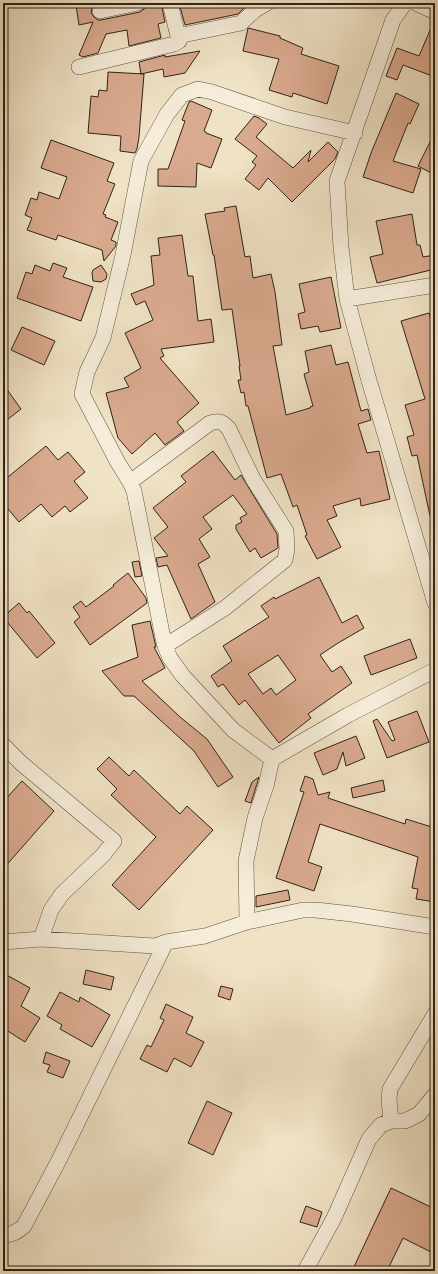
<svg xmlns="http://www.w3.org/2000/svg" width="438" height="1274" font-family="'EB Garamond',serif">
<rect width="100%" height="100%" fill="#f0e2c5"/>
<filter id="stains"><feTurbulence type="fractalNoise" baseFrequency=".005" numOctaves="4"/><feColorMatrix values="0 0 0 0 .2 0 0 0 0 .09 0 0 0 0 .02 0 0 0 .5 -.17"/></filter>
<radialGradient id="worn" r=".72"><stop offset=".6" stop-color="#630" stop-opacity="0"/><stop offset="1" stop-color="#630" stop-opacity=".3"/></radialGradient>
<!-- building -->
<path fill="#daaa8f" stroke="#2e2319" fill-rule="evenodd" d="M83,3h13l-4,5 -1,5 3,4 4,3h3l39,-8 4,-3 3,-6h14l4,19 -7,2 3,14 -32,8 -2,-16 -21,4 -8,19 -15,4 -4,-2 14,-33 -14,3 -3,-20z
M179,3h70l-11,11 -53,11z
M434,21h1v56l-32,-12 -6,15 -11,-4 11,-28 22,8z
M248,28l32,8v2l23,10 -2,6 38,12 -12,38 -34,-11 -1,4 -23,-7 10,-31 -36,-8z
M200,51l-15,22 -21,4 -1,-8 -22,5 -2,-12 26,-7v2z
M108,72l36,2 -5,63 -2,12 -2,4 -15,-2 1,-15 -33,-3 3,-37 7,1 1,-7 8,1z
M396,93l23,11 -9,20 -2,-1 -15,38 28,8 -8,24 -50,-16 8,-24z
M191,101l21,9 -8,21 2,1v1l16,6 -11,29 -14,-5 -1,24 -38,-1v-17h10l17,-48 -3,-1 7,-18z
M254,116l5,2 8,6 -11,13 37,31 18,-18 -3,12 20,-20 10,10 -3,7 -43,43 -24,-24 -9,12 -14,-11 11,-14 -4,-3 5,-6 -22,-17z
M435,132v43l-17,-9z
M51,140l63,23 -7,18 8,3 -12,30 3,1 -1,2 13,5 -7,18 5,2v4l-12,15 -2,-11 -44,-15 -2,5 -29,-10 5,-12 -7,-3 6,-17 6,2 2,-8 20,7 8,-22 -26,-9z
M236,206l9,51 5,-1 3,22 18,-4 4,18 7,53 -9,1 13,69 24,-7v-1l3,-1 -9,-32 5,-2 -4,-21 26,-6 5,20 12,-3 13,49 7,-2 3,11 -13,4 9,29 12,-2 11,48 -29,7 -1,-8 -27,8 4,10 -10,4 14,27 -24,12 -12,-23 2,-1 -10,-30 -4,2 -12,-33 -14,4 -19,-72h-2l-2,-14 -3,1 -3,-13h3l-2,-14h1l-8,-57 -10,1 -8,-55h-1l-8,-41 20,-3 -1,-3z
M412,214l5,31h3l3,12 12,-2v14l-58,14 -7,-26 13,-3 -7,-33z
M182,235l6,41h5l5,45 13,-2 3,23 -53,7 3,7 -4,2 39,45 -22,19 7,9 -19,14 -10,-12 -23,21 -14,-16 -12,-45 23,-6 -5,-9 17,-10 -16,-35 28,-13 -8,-19 -9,4 -5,-11 23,-9 -3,-29 9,-1 -2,-17z
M53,263l14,5 -4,9 30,10 -12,34 -64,-23 9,-26 6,2 3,-9 15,6z
M101,265l6,9 -1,5 -5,3 -8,-1 -1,-8 1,-3z
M331,277l10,51 -21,4 -2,-6 -17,3 -3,-15 7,-2 -6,-28z
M429,313l6,21v181l-5,1 -13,-61 -5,1 -5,-19 7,-2 -9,-30 20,-6 -24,-78z
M22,327l33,14 -11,24 -33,-15z
M3,384l18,25 -18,14z
M46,446l12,14 10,-8 17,20 -11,9 14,17 -18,14 -5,-6 -13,11 -11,-13 -22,18 -16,-19v-22z
M213,451l22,29 6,-5 36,59 1,14 -17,10 -6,-10 -5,4 -14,-23v-4l6,-3 -2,-4 7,-4 -14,-19 -30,22 9,12 -13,10 11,18 -12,7 17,38 -24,17 -24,-54 -9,2 -2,-9 12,-2 -14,-18 14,-11 -15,-19 33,-26 -5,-6z
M139,561l3,15 -7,1 -3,-15z
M128,573l18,25 1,5 -57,42 -16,-23 6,-5 -7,-10 8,-6 5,6 28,-21 -1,-1z
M319,577l23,46 15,-8 7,13 -26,15 -18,12 12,17 9,-6 11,17 -44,31 3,4 -32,25 -34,-43 -6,5 -16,-21 -5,3 -7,-11 21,-15 -9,-15 46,-29 -8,-11 13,-9 1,2zM278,655l18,25 -20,15 -5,-7 -8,6 -15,-20z
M19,603l8,10 2,-2 26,32 -18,15 -34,-41z
M150,621l6,26h-2l11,21 -23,13 38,36 27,22 26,38 -15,10 -24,-36 -60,-55h-10l-22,-25 36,-14 -6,-32z
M410,639l7,19 -46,17 -7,-19z
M417,711l12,31 -42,16 -14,-37 4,-2 15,22 3,-1 -7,-18z
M356,736l9,22 -19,8 -3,-14 -6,17 -14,6 -9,-22z
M109,757l20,19 5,-6 46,44 7,-8 26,24 -74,80 -27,-25 44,-48 -45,-42 6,-6 -20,-20z
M305,776l8,3 5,16 12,-3 -2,6 77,26 1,-5 29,9v74l-19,-3 2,-10 -6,-1 6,-31 -98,-33 -12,38 14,5 -8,24 -38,-13 28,-86 -4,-1z
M259,777l-8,26 -6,-2 7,-19z
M383,780l2,11 -32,7 -2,-10z
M22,781l32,30 -51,58v-67z
M288,890l2,10 -34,7v-11z
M86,970l28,7 -3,13 -28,-6z
M3,973l27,15 -9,18 19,12 -15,24 -22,-14z
M221,986l12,3 -3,11 -12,-4z
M60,992l19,10 1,-5 30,18 -18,32 -32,-18 2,-4 -15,-9z
M166,1004l27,13 -7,16 18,9 -13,25 -17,-9 -7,14 -27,-13 7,-14 4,2 13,-27 -4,-2z
M46,1052l24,9 -7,17 -16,-6 3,-7 -7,-2z
M207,1101l25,12 -19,42 -25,-12z
M391,1188l44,21v45l-32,-16 -16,33h-35z
M306,1206l16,6 -5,15 -17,-5z"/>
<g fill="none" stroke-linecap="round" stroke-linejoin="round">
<!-- minor casing -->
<g stroke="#5e5344" stroke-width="16">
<path id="minor" d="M170,3l8,33
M405,3l-12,17 -56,161 4,66 6,52 21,78 67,226
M416,3l19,9
M100,11l38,-8
M79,67l95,-23 5,-3 -1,-5 63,-13 14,-13 12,-7
M347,299l88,-14
M130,482l80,-59c9,-3 13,-1 19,6l24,50 33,52 1,18 -2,11 -60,48 -60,38
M3,745l18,18 93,78 -11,14 -41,39 -11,16 -10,29
M272,759l-39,-29 -50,-54 -13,-18 -5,-12 -3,-13 -28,-142 -4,-9 -13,-21 -35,-67 5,-22 16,-34 20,-83 18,-94 26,-47 15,-19 16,-6 14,3 73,25 70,16
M247,922l-1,-61 9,-43 11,-32 6,-27 76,-44 87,-45
M3,942l38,-3 114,7 11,-4 39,-6 42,-14 56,-12h13l36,4 83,13
M391,1121l-2,-22 1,-10 45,-75
M3,1234c8,2 15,-3 21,-8l35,-66 107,-218
M305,1271l29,-53 35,-79 12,-14 10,-4h14l14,-7 16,-19"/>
</g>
<!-- minor -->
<use href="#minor" stroke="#f5ecd9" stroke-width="15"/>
</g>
<!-- margin -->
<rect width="438" height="1274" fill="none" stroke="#f0e2c5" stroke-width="16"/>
<rect x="4" y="4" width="430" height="1266" fill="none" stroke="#2e2319" stroke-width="2"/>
<rect x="8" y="8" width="422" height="1258" fill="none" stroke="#2e2319"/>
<rect width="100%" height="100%" filter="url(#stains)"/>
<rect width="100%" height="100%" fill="url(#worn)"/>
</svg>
